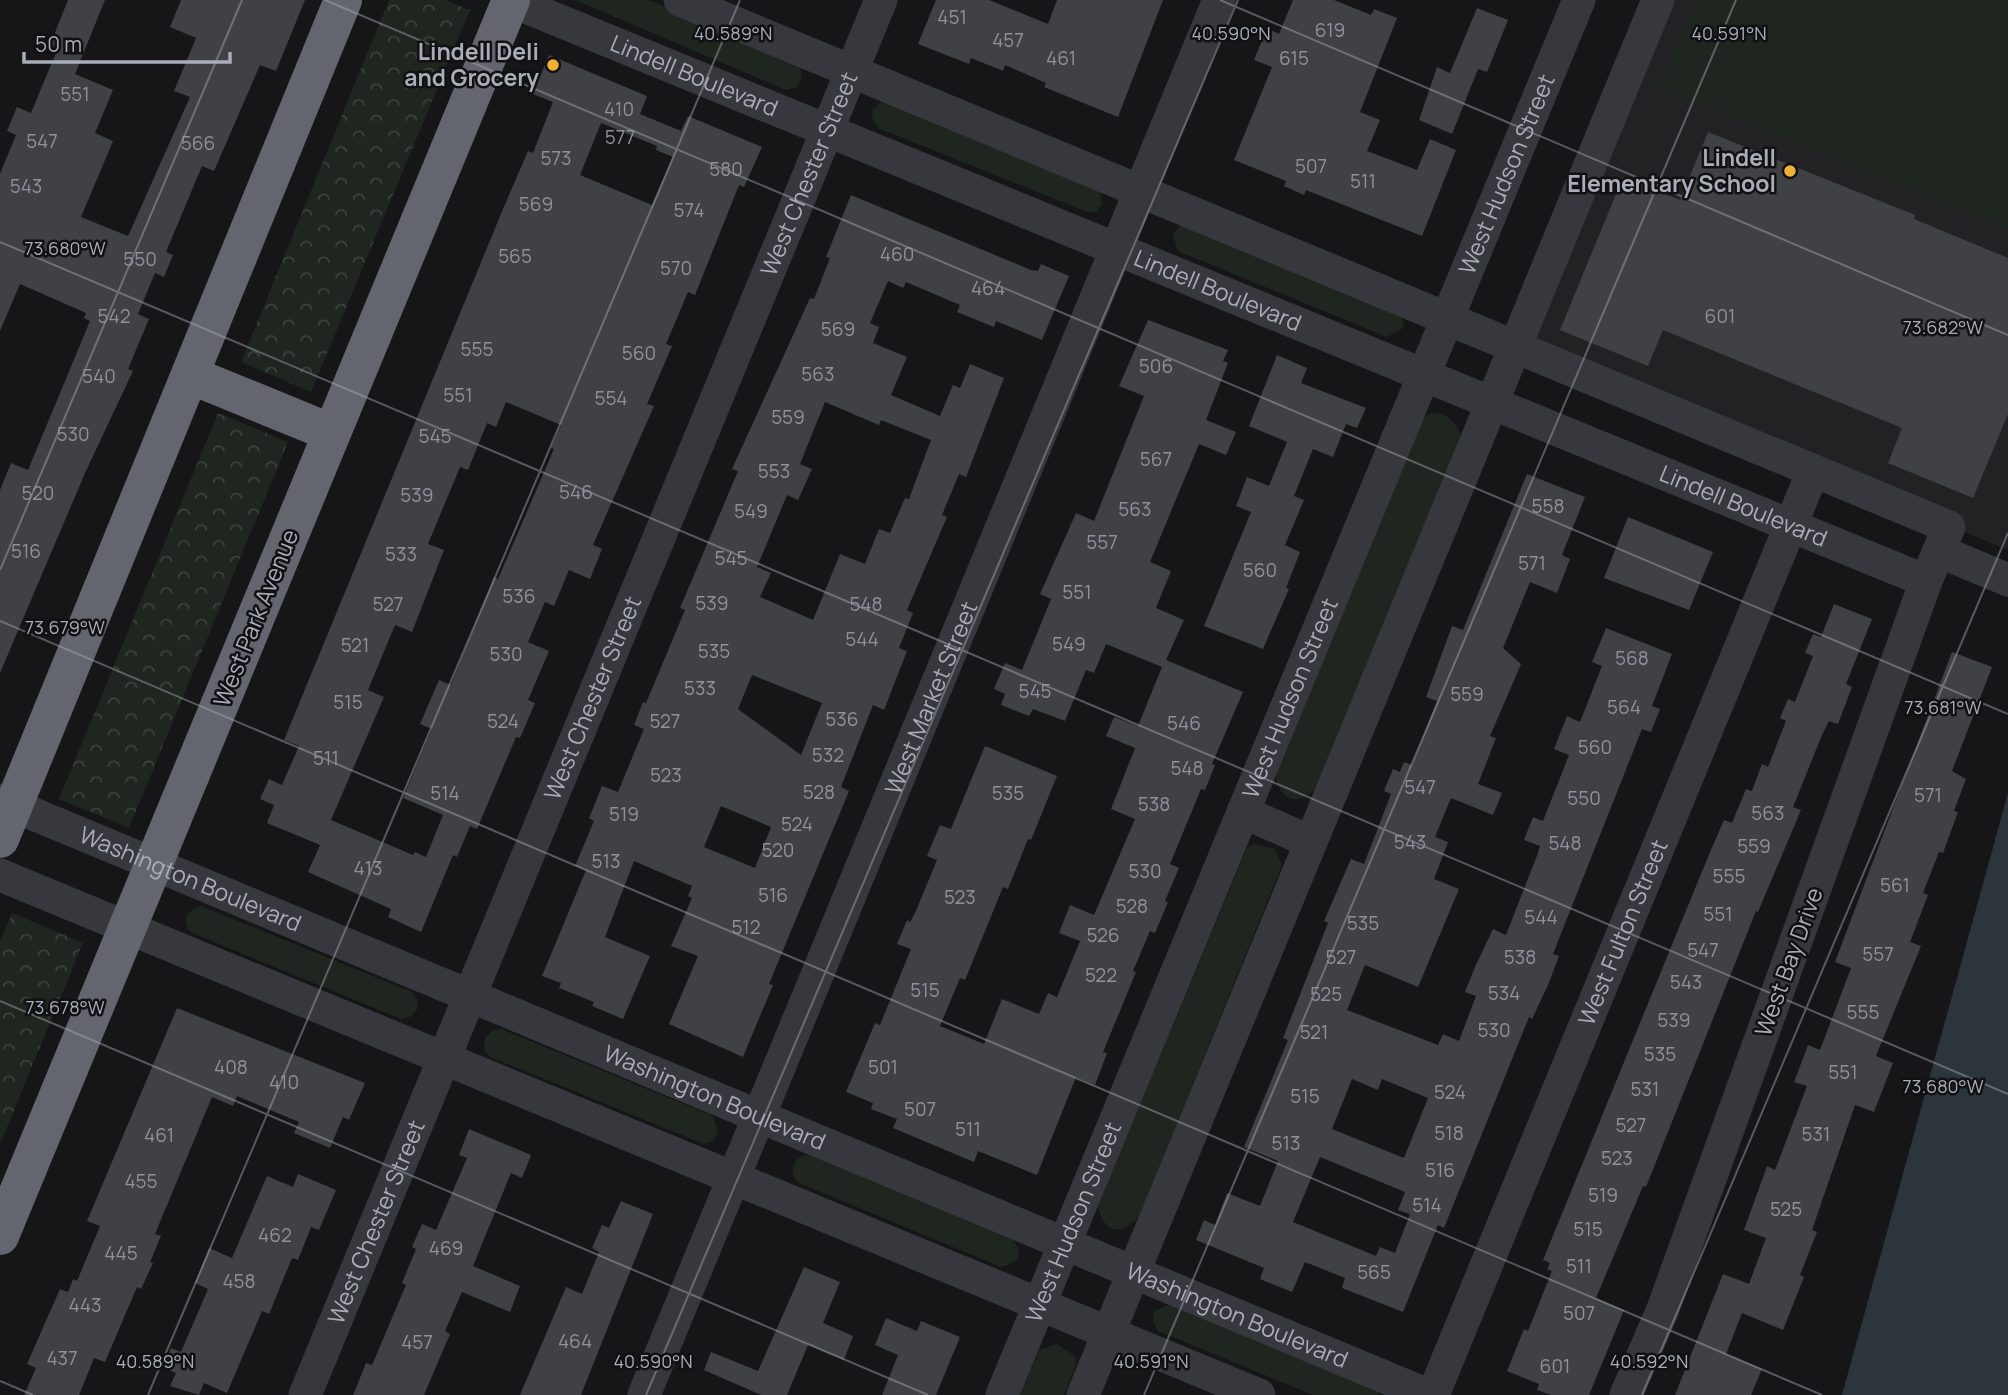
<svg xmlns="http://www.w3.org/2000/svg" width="2008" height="1395" font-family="Manrope,sans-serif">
<defs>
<pattern id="forest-crowns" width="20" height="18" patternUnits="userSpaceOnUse" patternTransform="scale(1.75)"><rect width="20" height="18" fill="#1e261f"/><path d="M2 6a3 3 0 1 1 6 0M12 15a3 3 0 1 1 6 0" fill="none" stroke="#3c433d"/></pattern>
</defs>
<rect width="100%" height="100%" fill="#161618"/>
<!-- built -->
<path fill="#222225" d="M1642,0h366v550l-507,-209z"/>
<!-- green -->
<path fill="#1e261f" d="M575,0h74l145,59c8,11 11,17 2,29l-10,2z
M1695,0h313v229l-350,-142z
M886,99l212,88 5,17 -7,8h-9l-209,-84 -6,-9 1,-10z
M1188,223l215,94v11l-16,9 -209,-86 -5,-16 7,-9z
M1430,413c17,-1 24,8 31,22l-145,353c-18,19 -36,13 -40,-12l147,-358z
M1254,844l21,5 7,16 -143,352c-19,20 -37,15 -41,-12l149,-357z
M201,906l211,86 6,8 -1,10 -7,7 -9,2 -211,-87c-9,-14 -3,-21 11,-26z
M501,1029l212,87 5,16 -5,9 -9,3 -214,-87 -6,-7 1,-12 8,-8z
M809,1154l204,86 5,8 1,10 -8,6 -10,3 -204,-85c-9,-14 -4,-24 12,-28z
M1169,1304l209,87 2,4h-67l-155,-64 -5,-9 1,-10z
M1057,1344l18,12 1,9 -12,30h-44l19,-45z"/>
<!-- forest -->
<path fill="url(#forest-crowns)" d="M389,0h56l25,10 -159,382 -70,-30z
M218,413l70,29 -159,386 -70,-29z
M12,913l71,30 -83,201v-202z"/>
<!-- water -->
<path fill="#2c353c" d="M2008,793v602h-166z"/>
<!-- building -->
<path fill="#404145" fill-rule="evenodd" d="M68,0h37l-30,74 38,16 -18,43 18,8 -32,76 47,19 62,-139 -16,-6 22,-53 -26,-11 11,-27h124l-29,71 -16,-6 -46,106 -12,-5 -36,86 7,3 -9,22 -9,-4 -17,41 11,5 -21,50 5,2 -48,102 -85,200v-183l11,-27 17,7 62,-149 -6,-3 2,-5 -66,-29 -20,47v-157l16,-39 -9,-4 10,-24 14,6 27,-65 -8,-3z
M936,0h53l59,24 9,-24h106l-45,117 -74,-30 2,-4 -41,-18 -2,6 -32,-13 -2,6 -51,-20z
M1293,0h41l37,15 3,-6 23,9 -37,94 20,8 -13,31 50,19 13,-31 26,11 -34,86 -116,-46 -2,5 -20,-9 2,-5 -52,-21 38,-93 -18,-7 13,-32 12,6z
M1477,8l31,12 -21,52 -9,-3 -26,65 -33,-14 18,-53 13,6z
M549,55l98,41 -7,18 41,17 7,-15 74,31 -18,40 -5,-2 -44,110 -7,-3 -22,52 6,2 -25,58 7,2 -61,139 9,4 -12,30 -21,-9 -15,36 -9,-4 -17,40 21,9 -21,49 7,3 -15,35 -4,-1 -39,92 -7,-3 -13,31 -4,-2 -32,77 -33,-15 3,-8 -83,-37 12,-27 -53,-22 7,-18 -14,-6 9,-20 13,6 17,-39 -15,-6 219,-531 25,-58 5,2 20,-51 -20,-8zM601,123l56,23 -1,4 17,7 -21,48 -72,-30zM506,402l55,23 -10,23 3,1 -56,130 -4,-2 -43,108 -12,-5 -19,44 12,5 -29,69 40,17 -17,42 -11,-5 -2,3 -82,-35 53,-123 -16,-7 27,-65 17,7 32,-82 -16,-6 32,-77 8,3 19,-47 9,4z
M1708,132l207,83 -1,4 94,39v156l-35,84 -85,-35 14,-35 -239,-98 -15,36 -88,-36 63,-153 57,23z
M851,195l180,75 7,1 3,-7 28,12 -27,64 -46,-19 -2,6 -37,-15 3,-7 -54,-23 -3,6 -15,-7 -18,42 9,4 -6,16 34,14 -16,38 49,21 13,-31 7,3 10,-24 34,14 -38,99 -7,-3 -17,41 5,2 -40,93 6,3 -14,35 8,3 -23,59 -11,-5 -32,82 8,4 -80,193 4,1 -30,72 -74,-33 29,-68 -27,-10 21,-48 -4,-2 4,-10 -58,-25 -29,76 45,19 -27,63 -31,-13 2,-4 -35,-14 2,-5 -19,-7 44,-106 -11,-4 19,-45 -5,-3 13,-32 16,6 26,-63 -10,-4 9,-23 3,1 39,-93 -5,-2 58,-137 -6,-2 78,-171 4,1 16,-41 -4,-1zM825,402l54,23 2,-5 50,20 -22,59 -4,-1 -15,35 -11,-4 -14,35 -25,-10 -27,66 -53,-23 11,-24 -14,-6 30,-72 11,5 14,-31 -12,-5zM752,675l70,28 -21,52 -63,-46zM721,806l50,21 -16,41 -51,-21z
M1148,320l80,30 -5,11 5,2 -22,57 30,12 -10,23 -27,-11 -49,118 21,9 -15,37 28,12 -18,40 77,32 -31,72 3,1 -10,25 -4,-1 -31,75 9,4 -14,33 3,1 -13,31 -5,-2 -17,40 3,1 -33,80 4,1 -12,32 -19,-8 -39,98 -59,-24 -4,11 -81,-34 4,-9 -26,-10 2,-6 -27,-11 29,-69 5,2 31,-76 -14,-5 10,-24 3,2 5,-9 22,-53 -10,-4 13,-31 11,4 34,-83 72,30 -26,64 -3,-1 -20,50 -5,-2 -38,93 -5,-2 -20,48 44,18 18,-45 37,15 9,-21 9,4 23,-56 -21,-8 11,-28 24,10 41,-96 -24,-10 24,-61 -29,-12 8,-19 24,9 24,-59 -56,-23 -12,29 -8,-3 -21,51 -32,-12 -4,7 -28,-11 4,-11 -11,-5 11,-26 17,7 29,-71 -11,-5 36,-81 18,8 50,-125 -25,-10z
M1277,355l30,13 -6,15 65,25 -9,20 -11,-4 -13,33 -20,-8 -19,47 10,4 -19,45 15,7 -14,36 3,1 -26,60 -59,-23 47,-114 -15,-6 11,-29 22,9 18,-44 -38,-16z
M1527,474l58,23 -23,58 8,4 -13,34 -27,-11 -27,66 18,16 -31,72 6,2 -18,46 24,9 -9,22 -42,-17 -16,39 13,5 -14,37 25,10 -41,98 -53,-22 -18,45 91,35 5,-11 16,7 17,-45 -11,-4 10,-25 18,-38 13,6 32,-82 2,-7 -16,-6 9,-23 10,4 26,-66 -15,-6 13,-33 13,6 22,-56 -10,-4 14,-34 66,26 -20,52 8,3 -9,23 -9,-3 -89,225 6,2 -11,29 -16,34 -3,-2 -85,211 -6,-3 -35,87 -61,-24 3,-10 -40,-16 -13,30 -32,-13 4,-11 -68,-28 8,-20 11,5 12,-32 33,13 18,-45 -34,-14 44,-107 -5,-2 45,-115 -4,-2 27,-62 13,5 27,-70 -7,-3 9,-22 7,3 4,-10 8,3 25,-64 -11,-4 26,-71 11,4zM1352,1079l26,11 4,-11 46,19 -24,60 -72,-29zM1320,1157l85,35 -7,18 12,4 -15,39 -15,-6 -4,9 -83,-34z
M1628,517l85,35 -24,58 -85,-32z
M1834,604l38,15 -26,65 6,3 -14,37 -9,-3 -7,14 -29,72 8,3 -43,102 -2,-1 -110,276 -3,-1 -47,112 28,12 -35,85h-38l-14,-5 2,-6 -32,-13 17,-42 4,2 24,-60 -5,-2 3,-6 -7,-3 167,-408 14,-32 8,3 14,-34 6,2 10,-27 6,3 18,-46 -6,-3 8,-19 7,3 18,-46 -8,-3 8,-19 8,3z
M1952,652l40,15 -40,104 14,8 -12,32 4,1 -15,41 -4,-1 -16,41 5,2 -18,47 11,4 -45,110 17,7 -19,49 -19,-7 -43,125 5,2 -17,43 4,2 -21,53 -41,-17 -16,41 36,15 -11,26h-76l48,-121 26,10 17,-46 -22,-8 23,-64 8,4 32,-84 -13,-4 14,-37 12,5 31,-82 -16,-6z
M177,1008l188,75 -16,37 -6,-3 -13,31 -36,-15 5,-11 -62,-26 -4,10 -21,-9 -57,137 6,2 -11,26 3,1 -12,26 -4,-2 -32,75 -11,-4 -15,37h-55l12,-27 -9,-4 33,-75 8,3 5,-13 4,2 23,-55 -13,-5z
M469,1129l62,26 -9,23 -11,-5 -38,93 47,20 -10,26 -48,-20 -17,39 5,3 -26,61h-71l13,-32 6,2 34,-80 -4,-2 14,-34 -4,-2 10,-23 14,6 31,-72 -8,-3z
M298,1174l38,16 -17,40 -8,-3 -13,33 -6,-2 -23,56 -7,-3 -35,82 -23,-10 -5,12 -29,-9 6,-13 -13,-6 8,-19 10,4 27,-63 -13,-6 14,-35 23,10 35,-82 26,11z
M621,1201l32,13 -72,181h-61l46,-108 16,7 17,-42 -7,-4 10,-23 7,3z
M804,1267l36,15 -17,41 30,13 -9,24 -36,-15 -21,50h-26l-57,-25 7,-18 47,19z
M886,1318l31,13 4,-10 39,16 -24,58h-54l16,-40 -23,-10z"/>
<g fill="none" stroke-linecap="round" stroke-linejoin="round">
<!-- street -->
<g stroke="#37383d" stroke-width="33">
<path id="s1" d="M509,0l1417,581"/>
<path d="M680,0l1269,527 -23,54 -263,728 -37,86"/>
<path d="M1939,551l69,29"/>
<path id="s2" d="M0,800l1428,595"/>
<path d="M1243,812l68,30"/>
<path d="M0,875l1259,520"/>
<path id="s3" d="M305,1395l576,-1395"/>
<path id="s4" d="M644,1395l575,-1395"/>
<path id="s5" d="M1002,1395l577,-1395"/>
<path d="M1083,1395l575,-1395"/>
<path id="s6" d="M1433,1395l380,-924"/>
</g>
<!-- highway -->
<path stroke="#63666e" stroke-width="38" d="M190,375l142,58
M0,839l343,-839
M0,1236l511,-1236"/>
</g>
<!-- ticks -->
<path fill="none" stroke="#a8adb8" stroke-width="2" stroke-opacity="0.45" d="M325,0l1683,714M1220,0l788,335M0,242l2008,852M0,570l242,-570M0,621l1822,774M0,1001l928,394M0,1381l33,14M148,1395l592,-1395M646,1395l592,-1395M1144,1395l592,-1395M1642,1395l366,-862"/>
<!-- markers -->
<g fill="#f2b134" stroke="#111113" stroke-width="2.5">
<circle cx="553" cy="65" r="7"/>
<circle cx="1790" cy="171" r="7"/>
</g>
<g text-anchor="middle" stroke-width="5" stroke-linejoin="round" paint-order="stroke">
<!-- number labels -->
<g font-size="19" fill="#8e929b">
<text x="952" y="24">451</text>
<text x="1330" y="37">619</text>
<text x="1008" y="47">457</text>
<text x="1061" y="65">461</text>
<text x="1294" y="65">615</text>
<text x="75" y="101">551</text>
<text x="619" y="116">410</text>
<text x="620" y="144">577</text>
<text x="42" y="148">547</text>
<text x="198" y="150">566</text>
<text x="556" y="165">573</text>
<text x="1311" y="173">507</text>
<text x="726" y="176">580</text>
<text x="1363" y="188">511</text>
<text x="26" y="193">543</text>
<text x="536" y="211">569</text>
<text x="689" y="217">574</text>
<text x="897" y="261">460</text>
<text x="515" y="263">565</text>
<text x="140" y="266">550</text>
<text x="676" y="275">570</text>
<text x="988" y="295">464</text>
<text x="114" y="323">542</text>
<text x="1720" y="323">601</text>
<text x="838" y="336">569</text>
<text x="477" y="356">555</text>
<text x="639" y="360">560</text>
<text x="1156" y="373">506</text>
<text x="818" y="381">563</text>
<text x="99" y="383">540</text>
<text x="458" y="402">551</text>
<text x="611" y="405">554</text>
<text x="788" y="424">559</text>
<text x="73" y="441">530</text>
<text x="435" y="443">545</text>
<text x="1156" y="466">567</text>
<text x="774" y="478">553</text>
<text x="576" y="499">546</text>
<text x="38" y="500">520</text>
<text x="417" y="502">539</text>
<text x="1548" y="513">558</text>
<text x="1135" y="516">563</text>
<text x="751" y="518">549</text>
<text x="1102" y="549">557</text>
<text x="26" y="558">516</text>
<text x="401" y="561">533</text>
<text x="731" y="565">545</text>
<text x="1532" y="570">571</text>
<text x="1260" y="577">560</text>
<text x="1077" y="599">551</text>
<text x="519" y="603">536</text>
<text x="712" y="610">539</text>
<text x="388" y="611">527</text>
<text x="866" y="611">548</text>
<text x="862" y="646">544</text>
<text x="1069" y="651">549</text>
<text x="355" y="652">521</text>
<text x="714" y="658">535</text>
<text x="506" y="661">530</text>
<text x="1632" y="665">568</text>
<text x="700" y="695">533</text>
<text x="1035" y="698">545</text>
<text x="1467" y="701">559</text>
<text x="348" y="709">515</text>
<text x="1624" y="714">564</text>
<text x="842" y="726">536</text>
<text x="503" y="728">524</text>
<text x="665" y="728">527</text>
<text x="1184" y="730">546</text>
<text x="1595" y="754">560</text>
<text x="828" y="762">532</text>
<text x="326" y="765">511</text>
<text x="1187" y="775">548</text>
<text x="666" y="782">523</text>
<text x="1420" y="794">547</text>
<text x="819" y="799">528</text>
<text x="445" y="800">514</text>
<text x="1008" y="800">535</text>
<text x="1928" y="802">571</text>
<text x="1584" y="805">550</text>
<text x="1154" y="811">538</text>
<text x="1768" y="820">563</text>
<text x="624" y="821">519</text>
<text x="797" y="831">524</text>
<text x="1410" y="849">543</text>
<text x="1565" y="850">548</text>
<text x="1754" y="853">559</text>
<text x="778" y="857">520</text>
<text x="606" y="868">513</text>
<text x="368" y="875">413</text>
<text x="1145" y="878">530</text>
<text x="1729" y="883">555</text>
<text x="1895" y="892">561</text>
<text x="773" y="902">516</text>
<text x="960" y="904">523</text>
<text x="1132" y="913">528</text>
<text x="1718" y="921">551</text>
<text x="1541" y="924">544</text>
<text x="1363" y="930">535</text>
<text x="746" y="934">512</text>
<text x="1103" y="942">526</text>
<text x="1703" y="957">547</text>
<text x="1878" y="961">557</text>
<text x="1341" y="964">527</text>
<text x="1520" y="964">538</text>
<text x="1101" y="982">522</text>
<text x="1686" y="989">543</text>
<text x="925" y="997">515</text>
<text x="1504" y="1000">534</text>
<text x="1326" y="1001">525</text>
<text x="1863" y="1019">555</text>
<text x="1674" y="1027">539</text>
<text x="1494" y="1037">530</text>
<text x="1314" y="1039">521</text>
<text x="1660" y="1061">535</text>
<text x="231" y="1074">408</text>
<text x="883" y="1074">501</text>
<text x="1843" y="1079">551</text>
<text x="284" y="1089">410</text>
<text x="1645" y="1096">531</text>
<text x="1450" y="1099">524</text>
<text x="1305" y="1103">515</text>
<text x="920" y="1116">507</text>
<text x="1631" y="1132">527</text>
<text x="968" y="1136">511</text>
<text x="1449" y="1140">518</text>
<text x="1816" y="1141">531</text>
<text x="159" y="1142">461</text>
<text x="1286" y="1150">513</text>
<text x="1617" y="1165">523</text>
<text x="1440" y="1177">516</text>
<text x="141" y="1188">455</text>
<text x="1603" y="1202">519</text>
<text x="1427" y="1212">514</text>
<text x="1786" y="1216">525</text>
<text x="1588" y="1236">515</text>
<text x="275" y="1242">462</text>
<text x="446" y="1255">469</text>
<text x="121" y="1260">445</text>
<text x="1579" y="1273">511</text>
<text x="1374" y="1279">565</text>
<text x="239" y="1288">458</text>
<text x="85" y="1312">443</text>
<text x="1579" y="1320">507</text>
<text x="575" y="1348">464</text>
<text x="417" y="1349">457</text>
<text x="62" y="1365">437</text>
<text x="1555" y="1373">601</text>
</g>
<!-- poi labels -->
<g font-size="23" font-weight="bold" fill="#a8adb8" stroke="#111113" text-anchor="end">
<text x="539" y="60">Lindell Deli<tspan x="539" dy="26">and Grocery</tspan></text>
<text x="1776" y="166">Lindell<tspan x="1776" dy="26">Elementary School</tspan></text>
</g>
<!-- street labels -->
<g font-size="23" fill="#a8adb8" stroke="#111113">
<text dy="8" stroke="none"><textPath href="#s1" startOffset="200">Lindell Boulevard</textPath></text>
<text dy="8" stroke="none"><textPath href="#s3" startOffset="1321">West Chester Street</textPath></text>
<text dy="8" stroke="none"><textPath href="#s5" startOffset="1321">West Hudson Street</textPath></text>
<text dy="8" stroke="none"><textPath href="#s1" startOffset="766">Lindell Boulevard</textPath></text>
<text dy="8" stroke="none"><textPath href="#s1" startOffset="1334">Lindell Boulevard</textPath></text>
<text transform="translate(256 618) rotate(-68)" y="8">West Park Avenue</text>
<text dy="8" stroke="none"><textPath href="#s3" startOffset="754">West Chester Street</textPath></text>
<text dy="8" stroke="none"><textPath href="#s4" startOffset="754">West Market Street</textPath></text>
<text dy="8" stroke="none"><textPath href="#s5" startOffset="754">West Hudson Street</textPath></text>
<text dy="8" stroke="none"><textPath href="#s2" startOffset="206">Washington Boulevard</textPath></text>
<text dy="8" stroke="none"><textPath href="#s6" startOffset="500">West Fulton Street</textPath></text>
<text transform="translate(1789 962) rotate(-70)" y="8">West Bay Drive</text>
<text dy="8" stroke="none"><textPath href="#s2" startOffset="774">Washington Boulevard</textPath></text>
<text dy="8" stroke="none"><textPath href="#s3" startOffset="187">West Chester Street</textPath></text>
<text dy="8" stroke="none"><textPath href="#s5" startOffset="187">West Hudson Street</textPath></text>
<text dy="8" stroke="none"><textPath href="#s2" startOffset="1340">Washington Boulevard</textPath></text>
</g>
</g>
<g font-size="18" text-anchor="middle" fill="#a8adb8" stroke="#111113" stroke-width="5" stroke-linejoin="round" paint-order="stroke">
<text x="733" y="40">40.589°N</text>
<text x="1231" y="40">40.590°N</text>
<text x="1729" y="40">40.591°N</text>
<text x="65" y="255">73.680°W</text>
<text x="1943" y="334">73.682°W</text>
<text x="65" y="634">73.679°W</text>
<text x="1943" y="714">73.681°W</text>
<text x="65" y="1014">73.678°W</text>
<text x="1943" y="1093">73.680°W</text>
<text x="155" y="1368">40.589°N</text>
<text x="653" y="1368">40.590°N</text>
<text x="1151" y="1368">40.591°N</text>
<text x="1649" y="1368">40.592°N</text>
</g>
<!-- scale -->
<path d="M24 52v10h206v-10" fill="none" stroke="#a8adb8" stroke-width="3.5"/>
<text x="35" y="52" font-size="21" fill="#a8adb8" stroke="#111113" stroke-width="5" paint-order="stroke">50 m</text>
</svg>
